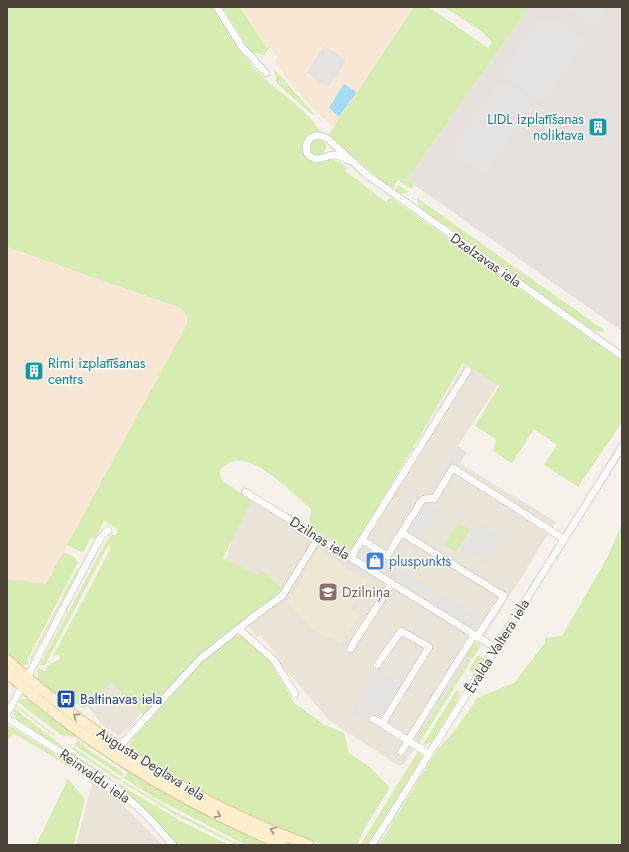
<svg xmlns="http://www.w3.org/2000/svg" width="629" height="852" font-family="Jost,sans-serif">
<rect width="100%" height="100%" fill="#f6f2eb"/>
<!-- residential -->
<path fill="#eae4d8" d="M464,364l34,21 -40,61 6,5 -6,11 98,60 -152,242 -5,2 -70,-46 -51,-59 2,-2 -14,-17 -6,-7 -3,2 -18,-22 -13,-55 16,-61 3,-7 106,65z
M111,681l30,32 -11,14 -11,9 -17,-11 -15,-19z
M93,780l22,17 48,48h-87z"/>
<!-- commercial -->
<path fill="#f8e7d5" d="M240,7h174l-80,121 -26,-24 -30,-38 -3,-5 3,-3 -8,-10h-4z
M7,247l171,60 7,5 2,7v5l-141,260 -39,-5z"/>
<!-- industrial -->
<path fill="#e6e1dc" d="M529,7h93v324l-215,-151z"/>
<!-- education -->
<path fill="#f0e6d4" d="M318,550l50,31 -17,28 8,6 -17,29 -29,-14 -25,-27 19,-34 -2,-3 10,-15z"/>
<!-- green -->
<path fill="#d6ecb1" d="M7,7h207c14,24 29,53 51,72 19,17 41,30 55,52l-11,4 -3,20c16,2 29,2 41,13l-2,3 41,31 4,-5 232,164v61l-44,65 -34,-22 13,-20 -23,-16 -22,34 -19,-12 3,-12 -21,-13 24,-40 -36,-23 -111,188 -4,-1 -39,-24 2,-17c-17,-14 -53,-53 -77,-48 -5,1 -11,6 -15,10l3,9 27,19 1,5 -27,54 34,17 4,-4 20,16c-7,13 -30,27 -42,38 -33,29 -64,61 -95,91l-33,-34 -27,27 -20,-15 -4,2 -11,-5 -12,-12 1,-11 7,3 3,-6 12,-6 -1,-4 -6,1 58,-108 -3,-2 -63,119h-5l65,-121 6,-9h5l2,-6 -14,-8 -9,18 -4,-1 -8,15 -16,-8 120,-221c1,-8 -1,-13 -9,-17l-171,-60z
M222,7h18l26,41 4,-1 -6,8 -13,-3z
M414,7h15l59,41 4,-5 -8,-10 -40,-26h85l-122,173 7,5 -3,4 -13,-9 -6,9 -64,-53z
M274,69l41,46 -5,-2 -33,-30z
M310 147a8 8 0 1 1 16 0a8 8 0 1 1-16 0Z
M398,186h2l9,6 -7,2 -8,-3z
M417,198l187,132v3l-14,-4 -8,-5 -163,-117z
M458,523l12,7 -14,22 -12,-7z
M622,524v321h-243l58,-95 20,-22 20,-30 37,-15 31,-40v-5l17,-2 44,-76z
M63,552l11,5 4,6 -51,97 2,3c-8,6 -15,-3 -22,-8v-76l39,5z
M78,567v4l-47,89 -1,-1z
M236,635l7,1 24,20 28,48 30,21 19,8 5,20 23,16 18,19 -26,41 -7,16h-34l-34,-13 -45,-20 -56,-29 -54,-32 -4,-4v-5l74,-82z
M477,643l4,2 -9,14 -6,-3 7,-12z
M478,655l6,4 -12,14 -3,-3z
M468,659l3,2 -15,24 -2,-1 1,3 -36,56 -2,-4z
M456,691l4,1 -4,11 -25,40 -6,2 -2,-1z
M21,699h9l48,36 -2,2 -15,-2 -43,-33z
M16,705l39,30h-2l-38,-29z
M14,708l47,37 57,39 -1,1 -100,-65 -4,-7z
M10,726l80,50 -4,1 -69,-42h-5l-5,7v-15z
M78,740l11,10 35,23 -2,4 -48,-32z
M73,747l47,32 -1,2 -47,-32z
M419,750l3,8 -55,87h-5v-3z
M116,763l11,4 146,78h-27l-93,-48 -29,-19 4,-6z
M68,779l17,20 -11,46h-38z
M123,781l54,32 63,32h-3l-61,-30 -54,-33z
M120,785l61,36 48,24h-51l-37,-39 -22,-20z"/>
<!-- parking -->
<path fill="#e5e2df" d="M566,7h41l-14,20z
M555,20l30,21 -43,61 -40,-29 38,-52z
M324,46l22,14 -18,27 -21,-14z
M506,82l23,16 -3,4 5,4 -48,69 -29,-21 3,-3 -4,-3 46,-64 4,2z
M459,447l8,5 -9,15 -4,-3 -18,28 -4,-3z
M425,500l16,10 -24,38 -16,-10z
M479,522l24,15 -17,27 -24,-15z
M327,545l16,10 -3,4 -15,-9z
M366,547l116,73 -6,10 -116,-73z
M346,558l36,22 -3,4 -35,-22z
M464,657l4,2 -51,80 -4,-2z
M378,669l25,15 -23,37 22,18 -2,1 -45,-26 -2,-6z
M400,743l10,6 -9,13 -9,-6z"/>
<!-- water -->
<path fill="#a4daf6" d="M344,84l11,7 1,2 -17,24 -10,-9z"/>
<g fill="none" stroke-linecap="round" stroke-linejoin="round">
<!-- street casing -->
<g stroke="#c3b9ac" stroke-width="8">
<path id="street" d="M217,7l25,40 24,26
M350,161c-5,-2 -10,-6 -15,-6 -12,0 -19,10 -28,-2l-1,-8 4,-7 8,-3 9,3 39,36 256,182
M245,492l251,156
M402,533l102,63 -27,41
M362,540l25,16 35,-56 6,-2 6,1 19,-31 111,71
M351,557l117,-187
M239,629l35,31 21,34
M350,649l42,-66
M377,665l24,-34 28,16 -47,77 47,30
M27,678l61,-117 13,-24 7,-7
M7,713l15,-26
M7,718l110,70 32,30 24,27
M373,719l9,5
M119,747l81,-88 57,-45 25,-18 37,-59
M401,752l73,-117
M372,845l250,-398"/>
</g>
<!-- secondary casing -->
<g stroke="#d9c398" stroke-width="12">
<path id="secondary" d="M7,660c88,78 191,145 302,185
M7,673c80,73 177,130 276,172"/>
</g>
<!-- street -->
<use href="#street" stroke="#fff" stroke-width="7"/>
<!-- secondary -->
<use href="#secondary" stroke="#ffefcc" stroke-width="10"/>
</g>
<!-- one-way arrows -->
<defs><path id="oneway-chevron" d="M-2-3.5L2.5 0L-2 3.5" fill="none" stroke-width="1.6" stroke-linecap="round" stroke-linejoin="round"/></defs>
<g stroke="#9c907b">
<use href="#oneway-chevron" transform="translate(76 716) rotate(-144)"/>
<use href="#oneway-chevron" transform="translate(218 815) rotate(28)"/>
<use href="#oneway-chevron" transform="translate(273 830) rotate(-157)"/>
</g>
<!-- icons -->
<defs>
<g id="building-square" transform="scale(1)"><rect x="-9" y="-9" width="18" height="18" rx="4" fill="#0f9aa8" stroke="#fff"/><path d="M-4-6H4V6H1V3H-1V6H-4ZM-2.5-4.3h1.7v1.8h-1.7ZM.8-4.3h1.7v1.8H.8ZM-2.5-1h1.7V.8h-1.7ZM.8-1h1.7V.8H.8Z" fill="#fff"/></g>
<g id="shop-square" transform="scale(1)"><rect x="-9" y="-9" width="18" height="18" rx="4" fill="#3f7fe0" stroke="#fff"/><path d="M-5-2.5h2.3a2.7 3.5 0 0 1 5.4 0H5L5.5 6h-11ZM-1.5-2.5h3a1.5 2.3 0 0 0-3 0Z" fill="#fff"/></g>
<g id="school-square" transform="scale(1)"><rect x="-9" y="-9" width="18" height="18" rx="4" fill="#8d6e63" stroke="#fff"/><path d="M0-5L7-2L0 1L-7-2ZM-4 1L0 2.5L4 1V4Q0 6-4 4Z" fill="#fff"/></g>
<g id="bus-square" transform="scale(1)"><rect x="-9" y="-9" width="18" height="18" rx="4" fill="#1a4fb4" stroke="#fff"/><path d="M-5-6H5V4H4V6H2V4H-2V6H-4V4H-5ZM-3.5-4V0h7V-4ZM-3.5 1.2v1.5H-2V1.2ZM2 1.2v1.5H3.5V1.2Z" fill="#fff"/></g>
</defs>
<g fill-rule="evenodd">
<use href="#building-square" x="598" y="127"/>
<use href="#building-square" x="34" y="371"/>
<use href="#shop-square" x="375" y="561"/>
<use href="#school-square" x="328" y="592"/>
<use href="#bus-square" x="66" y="699"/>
</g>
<g text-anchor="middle" stroke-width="3" stroke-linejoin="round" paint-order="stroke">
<!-- culture labels -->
<g font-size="14" fill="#0d838f" stroke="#fff" text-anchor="end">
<text x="584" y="124">LIDL izplatīšanas<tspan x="584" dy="16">noliktava</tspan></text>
<text x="48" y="368" text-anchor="start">Rimi izplatīšanas<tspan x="48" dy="16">centrs</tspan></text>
</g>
<!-- street labels -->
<g font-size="14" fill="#4b4238" stroke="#fff">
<text transform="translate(486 260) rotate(35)" y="5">Dzelzavas iela</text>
<text transform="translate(320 538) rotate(32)" y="5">Dzilnas iela</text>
<text transform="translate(497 646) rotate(-58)" y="5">Ēvalda Valtera iela</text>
<text transform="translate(151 764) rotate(32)" y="5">Augusta Deglava iela</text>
<text transform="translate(95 776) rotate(35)" y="5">Reinvaldu iela</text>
</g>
<!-- shop labels -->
<g font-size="14" fill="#366cbe" stroke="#fff" text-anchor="start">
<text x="389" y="566">pluspunkts</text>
</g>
<!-- education labels -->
<g font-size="14" fill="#785e54" stroke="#fff" text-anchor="start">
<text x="342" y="597">Dzilniņa</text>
</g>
<!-- transit labels -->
<g font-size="14" fill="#164399" stroke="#fff" text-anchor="start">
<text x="80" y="704">Baltinavas iela</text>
</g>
</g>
<!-- border -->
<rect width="629" height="852" fill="none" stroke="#4b4238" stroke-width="16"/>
</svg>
